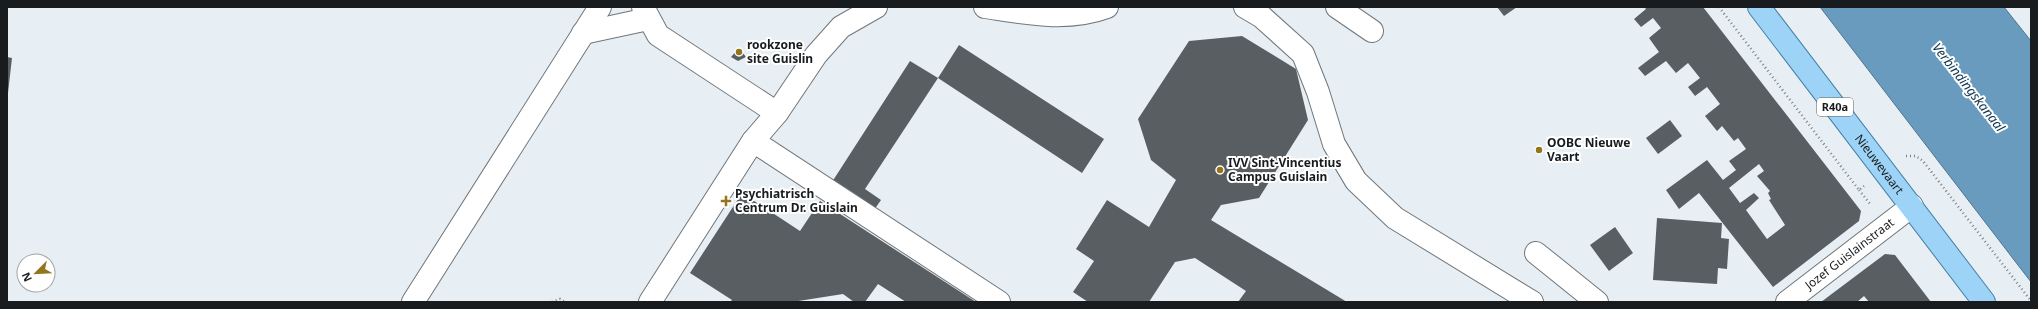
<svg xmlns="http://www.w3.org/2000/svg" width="2038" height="309" font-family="'Noto Sans',sans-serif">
<rect width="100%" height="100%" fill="#e8eff4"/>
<!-- water -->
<path fill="#699bbe" stroke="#51758e" d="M1820,7h184l27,34v241z"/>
<!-- building -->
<path fill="#585e62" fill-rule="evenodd" d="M1497,7h20l-13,9z
M1644,7h59l158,204 -2,10 -86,66 -74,-94 -20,16 -13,-19 41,-30 16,20 13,-10 -7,-9 17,-12 -8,-11 -4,3 -12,-15 -5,5 -12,-15 15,-12 -13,-17 -12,9 -7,-9 12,-9 -12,-15 -12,10 -10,-12 -21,15 -7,-8 21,-16 -10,-14 12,-10 -8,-10 -12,9 -7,-8 12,-10zM1759,164l5,7 -7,5 13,15 -2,2 3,6 -2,1 16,25 -18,14 -21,-29 13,-12 -5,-5 -14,10 -11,-15z
M1242,36l54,33 12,51 -49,78 -38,7 -10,15 136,82h-109l8,-11 -51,-33 -20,4 -26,40h-61l-15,-10 21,-31 -18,-12 31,-49 42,27 27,-47 -25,-20 -13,-41 51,-78z
M959,45l145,94 -22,34 -144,-95z
M739,48l7,9 -8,4 -7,-4z
M7,57l5,1 -4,35h-1z
M910,61l28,17 -73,111 16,11 -7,10 -42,-28z
M1670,120l12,16 -24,18 -12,-16z
M742,193l58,38 20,-30 156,101h-70l-28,-18 -13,18h-11l-11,-8 -51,8h-62l2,-2 -42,-27z
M1657,218l65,5 -1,15 8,1 -2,30 -9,-1 -1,16 -64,-4z
M1615,227l18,26 -24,18 -19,-26z
M1885,254l10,1 36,47h-62l-5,-6 -7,6h-36z"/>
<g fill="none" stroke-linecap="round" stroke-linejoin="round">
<!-- minor casing -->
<g stroke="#70767a" stroke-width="24">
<g id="minor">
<path d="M643,7l15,28 119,78"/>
<path d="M985,7c40,6 82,15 122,0"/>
<path d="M1245,7l17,10 41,37 15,38 16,52 22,37 39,37 137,84"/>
<path d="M1337,7l35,24"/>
<path d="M583,33l65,-14"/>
<path d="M753,141l246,161"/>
<path d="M1536,253l61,49"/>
<path d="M413,302l187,-295"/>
<path d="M650,302l103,-161 24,-28 39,-58 25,-28 35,-20"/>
<path id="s1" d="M1787,302l125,-96"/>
</g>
</g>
<!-- major casing -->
<g stroke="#437fa6" stroke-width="24">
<g id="major">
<path id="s2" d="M1759,7l225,295"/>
</g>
</g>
<!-- path -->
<path stroke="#7a7f83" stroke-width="2.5" stroke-dasharray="1 3" stroke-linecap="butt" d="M1719,7l140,183 5,-4
M1906,156h10l7,5 108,140
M1859,190l12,15
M552,302l8,-3 5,3"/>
<!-- minor -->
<use href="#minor" stroke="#fff" stroke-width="22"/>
<!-- major -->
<use href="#major" stroke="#9cd3f6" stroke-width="22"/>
</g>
<!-- markers -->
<g fill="#93751c" stroke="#fff" stroke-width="1.5">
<circle cx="739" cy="52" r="4"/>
<circle cx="1539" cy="150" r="4"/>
<circle cx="1220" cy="170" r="4"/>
<path d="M724 195h4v4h4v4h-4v4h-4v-4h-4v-4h4z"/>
</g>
<g text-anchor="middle" stroke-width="4" stroke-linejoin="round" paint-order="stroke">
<!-- shield labels -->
<rect fill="#fff" stroke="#5e6062" stroke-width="1" x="1817" y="98" width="36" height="18" rx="3"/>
<g font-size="11" font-weight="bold" fill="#191c1e">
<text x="1835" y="111">R40a</text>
</g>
<!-- poi labels -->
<g font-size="12" font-weight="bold" fill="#191c1e" stroke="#fff" text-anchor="start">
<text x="747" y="49">rookzone<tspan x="747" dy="14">site Guislin</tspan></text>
<text x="1547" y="147">OOBC Nieuwe<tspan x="1547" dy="14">Vaart</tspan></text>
<text x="1228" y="167">IVV Sint-Vincentius<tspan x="1228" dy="14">Campus Guislain</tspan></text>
<text x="735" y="198">Psychiatrisch<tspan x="735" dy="14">Centrum Dr. Guislain</tspan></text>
</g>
<!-- street labels -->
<g font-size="12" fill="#191c1e" stroke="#fff">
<text dy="4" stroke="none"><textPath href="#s2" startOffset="198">Nieuwevaart</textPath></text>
<text dy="4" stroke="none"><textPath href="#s1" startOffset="79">Jozef Guislainstraat</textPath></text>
</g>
<!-- water labels -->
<g font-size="13" font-style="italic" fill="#0e3750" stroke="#fff">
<text transform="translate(1969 87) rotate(52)" y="5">Verbindingskanaal</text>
</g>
</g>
<!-- border -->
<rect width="2038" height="309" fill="none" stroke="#191c1e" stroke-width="16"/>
<!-- north arrow -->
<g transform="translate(36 273) rotate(246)"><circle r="19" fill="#ffffff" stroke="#a3a4a5"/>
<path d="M0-3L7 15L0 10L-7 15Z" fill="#93751c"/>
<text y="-6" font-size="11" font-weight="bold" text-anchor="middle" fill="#191c1e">N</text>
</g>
</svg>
